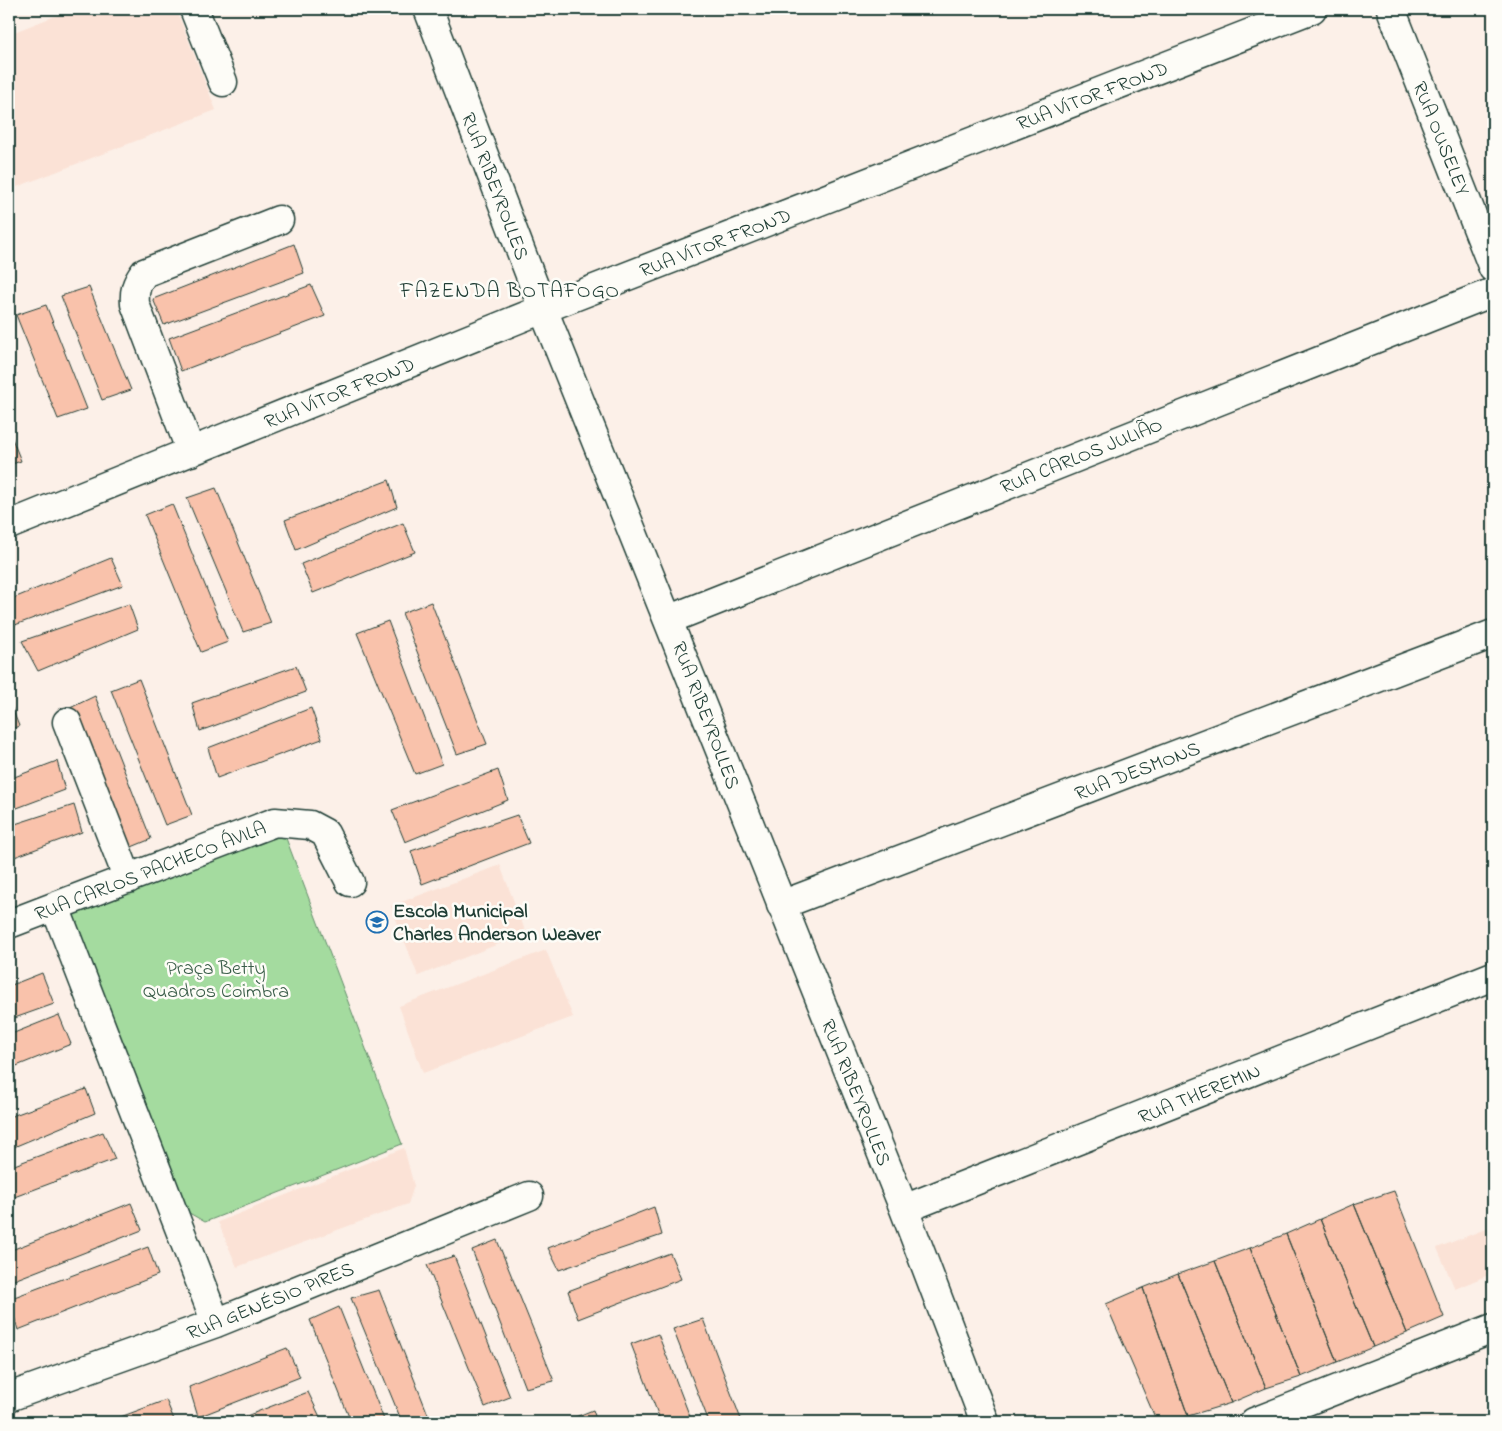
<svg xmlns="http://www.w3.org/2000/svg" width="1502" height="1431" font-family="'Indie Flower',sans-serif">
<rect width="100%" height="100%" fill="#fcf0e8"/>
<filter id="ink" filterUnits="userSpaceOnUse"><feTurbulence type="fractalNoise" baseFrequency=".02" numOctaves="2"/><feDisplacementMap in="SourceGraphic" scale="10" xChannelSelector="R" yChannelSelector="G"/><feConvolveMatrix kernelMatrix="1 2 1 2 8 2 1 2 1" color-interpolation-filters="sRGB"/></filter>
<g filter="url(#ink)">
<!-- built -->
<path fill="#fbe2d6" d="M73,9h103l40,101 -207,80v-156z
M500,865l26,68 -108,43 -27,-70z
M546,950l27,67 -150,56 -24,-67z
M404,1148l10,38 -6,18 -171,63 -19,-45z
M1493,1226v47l-38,16 -18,-41z"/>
<!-- green -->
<path fill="#a4db9f" stroke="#628c6a" d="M284,833l118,311 -197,78 -21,-12 -116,-290 14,-16z"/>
<!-- building -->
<path fill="#f9c2ab" stroke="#1f3d34" d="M9,9h8l1,2 -9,3z
M294,244l10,29 -140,52 -11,-26z
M311,285l14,31 -144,55 -12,-33z
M89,287l42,103 -29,10 -41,-104z
M46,305l41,104 -29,10 -42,-104z
M9,431l12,30 -12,4z
M389,480l8,27 -101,43 -11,-30z
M216,488l55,135 -28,9 -56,-134z
M172,504l56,138 -27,10 -56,-137z
M403,523l12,29 -102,41 -12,-29z
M111,558l12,27 -108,40 -6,-25z
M431,602l56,142 -30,10 -55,-141z
M129,604l9,25 -100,42 -16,-30z
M388,621l54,143 -27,10 -58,-141z
M296,666l10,26 -106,39 -8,-28z
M139,679l53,136 -27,10 -54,-135z
M95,696l56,143 -29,12 -54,-142z
M9,701l10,25 -10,4z
M311,708l11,31 -105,39 -9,-30z
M57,761l8,29 -56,21v-32z
M498,770l10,30 -103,42 -13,-32z
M74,805l8,27 -73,27v-33z
M517,815l12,28 -107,41 -11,-33z
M42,973l12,31 -45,16v-34z
M59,1015l12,29 -62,25v-34z
M86,1089l9,24 -86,36v-32z
M103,1132l12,27 -106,40v-32z
M1394,1191l50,126 -37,16 -53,-129z
M131,1203l11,27 -133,52v-31z
M1354,1204l53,129 -34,14 -53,-128z
M654,1207l8,28 -103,35 -11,-22z
M1320,1219l53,128 -36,15 -51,-128z
M1286,1234l51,128 -36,15 -51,-129z
M497,1240l57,141 -29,7 -53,-138z
M148,1247l10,28 -140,55 -9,-31z
M1250,1248l51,129 -35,11 -51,-127z
M670,1253l11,26 -103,40 -10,-28z
M454,1256l56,141 -25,10 -58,-142z
M1215,1261l51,127 -35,15 -53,-129z
M1178,1274l53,129 -43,13 -45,-128z
M1143,1288l45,128 -15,6h-16l-51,-118z
M379,1290l52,132h-29l-51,-124z
M339,1307l46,115h-34l-41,-102z
M703,1319l39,103h-33l-36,-93z
M658,1334l34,88h-31l-30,-78z
M287,1348l13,29 -102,40 -9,-30z
M308,1392l13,27 -8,3h-82z
M166,1400l9,22h-68z
M593,1410l4,12h-34z"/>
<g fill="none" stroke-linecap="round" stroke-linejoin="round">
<!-- minor casing -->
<g stroke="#1f3d34" stroke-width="31">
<path id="minor" d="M194,9l29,73
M428,9l115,300 361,900 81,213
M1391,9l102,259
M191,452l-56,-148c-1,-13 1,-20 9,-31l135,-53
M9,525l534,-216 769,-300
M670,619l823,-327
M67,722l61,157
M781,905l712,-271
M55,907l161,416
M9,924l266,-102 35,3 15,8 25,49
M904,1209l589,-233
M9,1397l207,-74 313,-127
M1254,1422l239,-94"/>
</g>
<!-- minor -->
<use href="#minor" stroke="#fdfcf7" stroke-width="28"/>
</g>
</g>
<!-- icons -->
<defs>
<g id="school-ring" transform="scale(1.125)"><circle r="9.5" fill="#fdfcf7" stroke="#1f6fb2" stroke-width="1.5"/><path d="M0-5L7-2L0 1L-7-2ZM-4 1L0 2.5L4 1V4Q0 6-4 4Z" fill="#1f6fb2"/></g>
</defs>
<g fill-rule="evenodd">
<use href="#school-ring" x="377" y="922"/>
</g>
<g text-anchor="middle" stroke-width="5" stroke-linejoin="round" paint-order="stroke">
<!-- street labels -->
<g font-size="20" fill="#1f3d34" stroke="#fdfcf7">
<text transform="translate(1092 95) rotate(-21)" y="7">RUA VÍTOR FROND</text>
<text transform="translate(1442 138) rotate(68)" y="7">RUA OUSELEY</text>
<text transform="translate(496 186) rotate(69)" y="7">RUA RIBEYROLLES</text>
<text transform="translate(715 242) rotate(-21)" y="7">RUA VÍTOR FROND</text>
<text transform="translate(339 392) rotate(-22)" y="7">RUA VÍTOR FROND</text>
<text transform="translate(1081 455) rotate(-22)" y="7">RUA CARLOS JULIÃO</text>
<text transform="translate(707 715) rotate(69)" y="7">RUA RIBEYROLLES</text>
<text transform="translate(1137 770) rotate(-21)" y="7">RUA DESMONS</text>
<text transform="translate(150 870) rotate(-21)" y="7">RUA CARLOS PACHECO ÁVILA</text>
<text transform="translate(857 1092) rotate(68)" y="7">RUA RIBEYROLLES</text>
<text transform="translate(1199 1093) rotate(-22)" y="7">RUA THEREMIN</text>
<text transform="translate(270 1300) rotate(-22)" y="7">RUA GENÉSIO PIRES</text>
</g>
<!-- poi labels -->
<g font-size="20" font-weight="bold" fill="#1f3d34" stroke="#fdfcf7" text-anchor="start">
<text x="393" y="917">Escola Municipal<tspan x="393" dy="23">Charles Anderson Weaver</tspan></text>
</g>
<!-- park labels -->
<g font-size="20" fill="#3a5d49" stroke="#fdfcf7">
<text x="216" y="974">Praça Betty<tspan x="216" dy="23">Quadros Coimbra</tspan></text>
</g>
<!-- neighbourhood labels -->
<g font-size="21" letter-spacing="1" fill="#1f3d34" stroke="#fdfcf7">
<text x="510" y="297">FAZENDA BOTAFOGO</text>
</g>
</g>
<!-- margin -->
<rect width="1502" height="1431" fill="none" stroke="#fdfcf7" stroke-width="30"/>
<rect x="15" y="15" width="1472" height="1401" fill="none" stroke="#1f3d34" stroke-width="2" filter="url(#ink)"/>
</svg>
